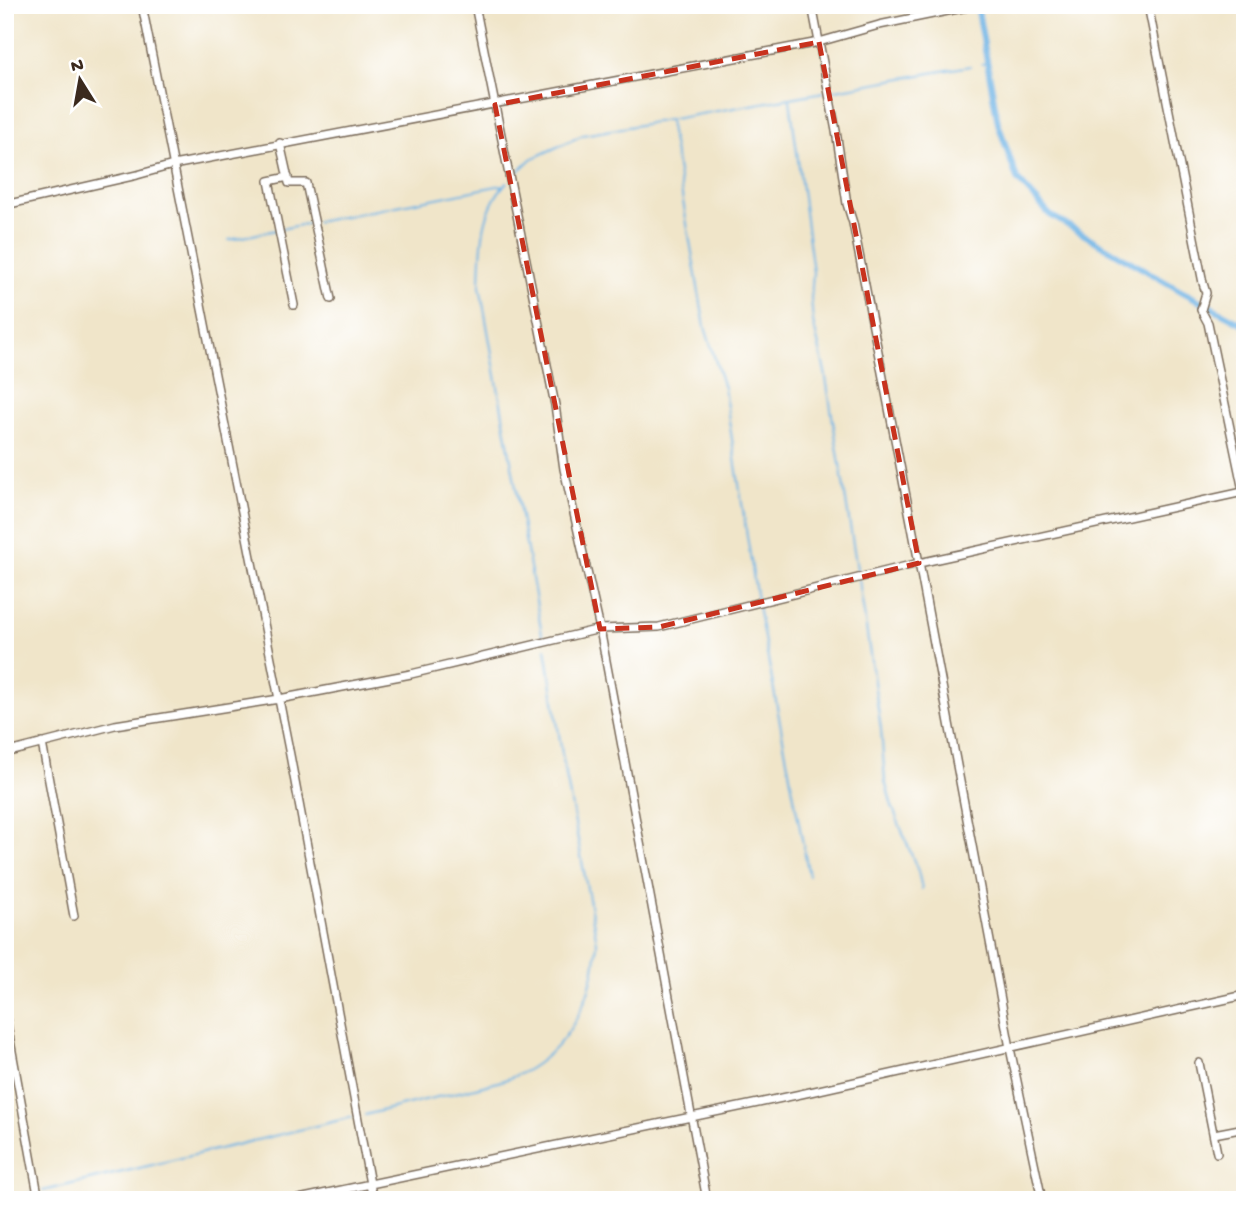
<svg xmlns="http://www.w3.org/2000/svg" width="1250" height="1205" font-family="'Gochi Hand',sans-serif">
<rect width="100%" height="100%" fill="#fff"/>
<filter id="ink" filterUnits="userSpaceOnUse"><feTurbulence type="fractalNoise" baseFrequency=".0143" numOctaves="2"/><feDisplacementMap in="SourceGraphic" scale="14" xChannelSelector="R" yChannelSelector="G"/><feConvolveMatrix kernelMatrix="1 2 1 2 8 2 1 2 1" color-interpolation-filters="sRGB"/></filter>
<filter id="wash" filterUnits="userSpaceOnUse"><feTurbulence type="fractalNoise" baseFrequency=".00686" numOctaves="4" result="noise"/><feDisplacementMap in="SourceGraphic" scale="28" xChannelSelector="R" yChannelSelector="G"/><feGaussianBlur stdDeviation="1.57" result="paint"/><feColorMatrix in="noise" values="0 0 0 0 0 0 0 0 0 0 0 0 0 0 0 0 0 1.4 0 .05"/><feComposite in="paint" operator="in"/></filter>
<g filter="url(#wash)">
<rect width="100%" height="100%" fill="#f0e5c9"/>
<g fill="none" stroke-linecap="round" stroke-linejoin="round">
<!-- stream -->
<path stroke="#6eb4e5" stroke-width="2" d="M982,64l5,-1
M830,91l140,-25
M790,100l23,172 -2,27 2,23 12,50 33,203
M669,121l36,206 19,61 33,212
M513,176l18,-17 52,-24 241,-43
M507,182c-27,28 -26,68 -27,104l63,354
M316,222l186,-37
M281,229l29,-6
M229,240l47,-10
M859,580l22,149 4,52 7,25 26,65 4,18
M758,606l51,270
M365,1115c31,-8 62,-16 94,-23 23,-6 50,-11 70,-23 44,-27 66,-77 68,-127l-35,-188 -16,-106
M43,1191l310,-74
M6,1200l27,-7"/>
<!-- canal -->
<path stroke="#6eb4e5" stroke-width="6" d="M977,5l21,118 19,56 33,36 131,76 64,34"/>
</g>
</g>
<g filter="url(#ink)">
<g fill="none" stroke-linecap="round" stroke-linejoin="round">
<!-- street casing -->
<g stroke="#7a6b5a" stroke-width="10">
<path id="street" d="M142,5l148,750 83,445
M475,5l80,400 9,64 36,160 59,-2 260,-64 -66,-340 -6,-19 -11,-73 -24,-126
M1148,5l55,278 3,10 -5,17 7,13 37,177
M280,143l9,40h17l25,116
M288,177l-19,4 25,124
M5,205l132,-30 36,-10 646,-123 60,-17 98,-20
M42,743l32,173
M5,753l110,-28 164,-26 132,-25 189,-45 107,571
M5,1013l34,187
M1199,1063l18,90
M1214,1134l31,-6
M294,1200l507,-106 444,-99
M1042,1200l-32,-152 -91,-485 324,-71"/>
</g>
<!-- street -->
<use href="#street" stroke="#fff" stroke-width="7"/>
</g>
</g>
<!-- marked area -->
<path fill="none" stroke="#c8321e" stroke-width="5" stroke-dasharray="14 9" stroke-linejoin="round" d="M819,42l100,521 -260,64 -59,2 -105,-524z"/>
<!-- margin -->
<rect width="1250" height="1205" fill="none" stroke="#fff" stroke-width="28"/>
<!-- north arrow -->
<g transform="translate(80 80) rotate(349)" stroke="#ffffff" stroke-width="5" paint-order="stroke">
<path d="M0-5L12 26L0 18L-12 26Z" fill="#3b2a1e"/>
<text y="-10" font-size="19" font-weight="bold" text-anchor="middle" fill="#3b2a1e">N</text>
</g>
</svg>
